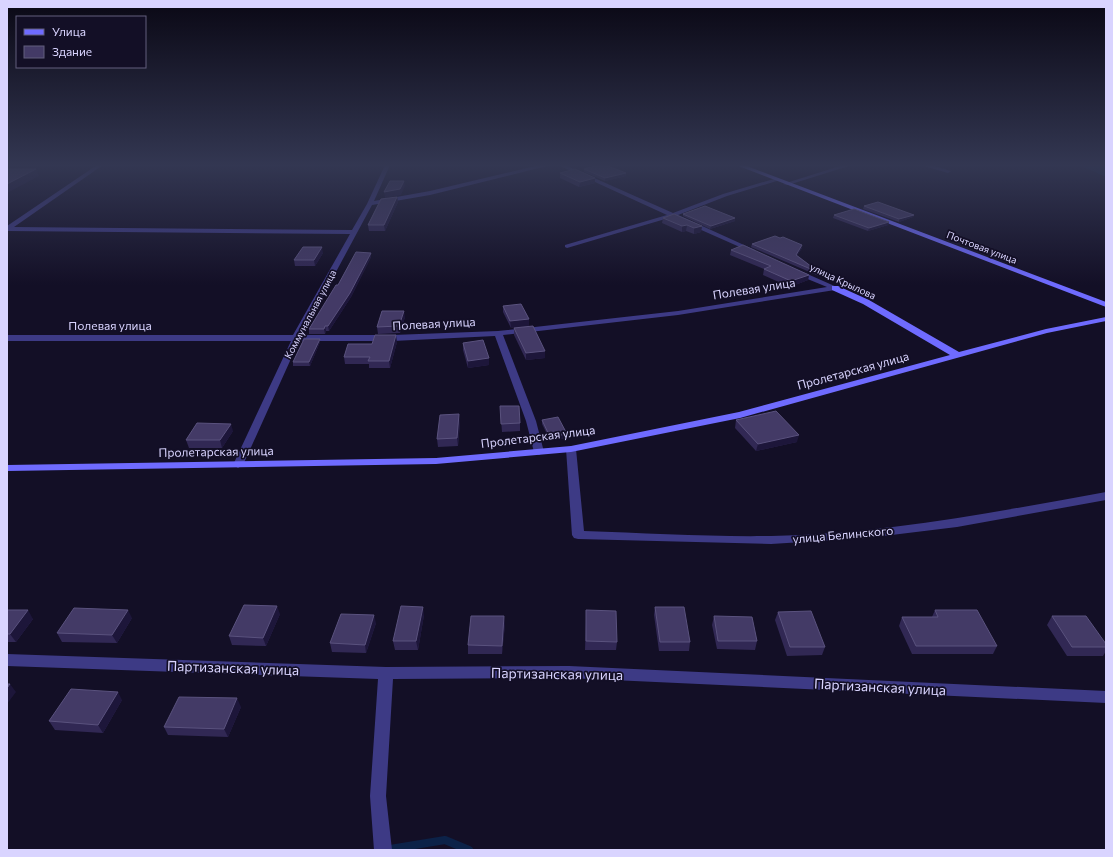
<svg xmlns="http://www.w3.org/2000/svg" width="1113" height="857" font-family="Commissioner,sans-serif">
<rect width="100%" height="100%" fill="#130f26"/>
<!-- water -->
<path fill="#0c2248" d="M1079,165h27v12z"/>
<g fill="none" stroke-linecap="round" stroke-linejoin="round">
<!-- stream -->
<path stroke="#0c2248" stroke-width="8" d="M384,850l61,-10 24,10"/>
<!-- street -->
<path fill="#3d3a85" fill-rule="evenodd" d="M97,165h6l-89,62 338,3 15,-26 18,-39h5l-16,36 56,-10 110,-26h11l-121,30 -58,10 -70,130h91l105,-4 180,-20 149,-24 -34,-14v-4h3l43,19 -4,2 -157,25 -175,20 33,86 8,31 -5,3 -5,-3 -8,-31 -31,-85 -102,5h-94l-56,124 -5,3 -5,-3 58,-124h-284v-6h286l57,-101 -343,-3v-5z
M558,165h7l108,48 50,-19 54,-16 3,2 -53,16 -49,19 77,35v2h-4l-79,-35 -105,31 -2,-1v-2l102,-30z
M843,165h9l-64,20 -5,-1z
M920,165h11l20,6 -3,2z
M571,446l5,3 8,82c62,2 125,6 187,5 113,-2 224,-24 335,-44v8l-149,27 -90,11 -96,6 -193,-5 -4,-1 -2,-3 -6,-86z
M7,654l379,13 183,-1 537,25v12l-537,-25 -176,1 -7,117 6,54h-18l-4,-54 8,-117 -371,-13z"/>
<!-- secondary -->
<path fill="#6f6bff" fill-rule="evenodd" d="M736,165h8l362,137v5z
M832,286h6l31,14 90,52 87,-23 60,-12v4l-59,12 -307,85 -169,34 -135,12 -429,7v-6l429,-7 135,-12 168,-34 211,-57 -87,-51 -31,-14z"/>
</g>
<!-- wall -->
<path fill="#312854" d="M584,169l42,4v3l-21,5 -21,-9z
M560,173l35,5v5l-16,4 -19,-9z
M397,197l1,5 -13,29h-16l-1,-6z
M864,206l50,9 -1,2 -14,5 -36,-13z
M683,214l52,4v3l-25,8 -27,-13z
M834,215l55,7 -1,3 -20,6 -35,-13z
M663,218l39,8 -1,6 -7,2 -8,-3 -4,1 -20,-9z
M780,238l22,7v3l-5,7 23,18 -1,3 -68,-29 1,-3z
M731,250l78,25 -1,5 -18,7 -27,-12 1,-6 -34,-14z
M323,253l-8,13h-20l-1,-6z
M371,253v4l-20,40 -22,34h-3l-1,3h-16v-5l29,-44z
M503,306l26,13v7l-18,2 -8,-16z
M405,317l-5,16 -22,1 -1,-7z
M514,328l31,23v7l-19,2 -12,-25z
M320,339v3l-10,24h-17v-4z
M397,342l-7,26h-21v-4h-24l-1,-7 28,-13z
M463,343l26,15v7l-21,3 -5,-18z
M500,406l20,17v8l-18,1z
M542,420l25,14v4l-17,2 -8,-16z
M736,420l61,22 -41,9 -21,-23z
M460,422l-2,24 -20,1 -1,-8z
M233,431l-11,17h-33l-3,-8z
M655,607l35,35 -1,9h-30l-5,-36z
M7,610l26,9 -17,23h-9z
M935,610l62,36 -4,8h-81l-13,-28 3,-9h30z
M778,612l47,35 -3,8 -35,1 -12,-36z
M280,614l-14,32 -34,-1 -3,-9z
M424,615l-6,35h-23l-2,-9z
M714,616l43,25 -2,9 -38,-1 -5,-24z
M1052,616l54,28v7l-3,5h-36l-20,-31z
M132,618l-15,25 -55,-1 -5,-9z
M586,619l31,23 -1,8h-31z
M376,623l-10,30 -34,-1 -2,-9z
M505,624l-3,30h-34v-9z
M122,700l-19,33 -48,-3 -6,-9z
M241,707l-13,30 -60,-2 -4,-8z"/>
<!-- shaded-wall -->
<path fill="#1d163a" d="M36,169l3,7 -32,17v-9z
M626,173v3l-21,5v-3z
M595,178v5l-16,4 1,-5z
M404,181l1,5 -4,9 -16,3 -1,-6z
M397,197l1,5 -13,29 -1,-6z
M914,215l-1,2 -14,5v-3z
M735,218v3l-25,8 1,-3z
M889,222l-1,3 -20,6 1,-3z
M687,225l-1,6 -4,1v-6z
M702,226l-1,6 -7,2v-6z
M802,245v3l-6,10v-3z
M322,247l1,6 -8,13 -1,-6z
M371,253v4l-20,40 -22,34 -1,-5z
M809,275l-1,5 -18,7 1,-6z
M404,311l1,6 -5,16 -1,-7z
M529,319v7l-18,2 -1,-7z
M325,326l1,5 -1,3 -1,-5z
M396,335l1,7 -7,26 -1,-7z
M320,339v3l-10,24 -1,-4z
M545,351v7l-19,2v-7z
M489,358v7l-21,3v-7z
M459,414l1,8 -2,24 -1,-8z
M231,424l2,7 -11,17 -2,-8z
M567,434v4l-17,2v-3z
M799,435l-2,7 -41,9 2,-7z
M277,606l3,8 -14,32 -3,-8z
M423,607l1,8 -6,35 -2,-9z
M28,610l5,9 -17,23 -6,-8z
M128,610l4,8 -15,25 -5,-8z
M374,615l2,8 -10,30 -1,-8z
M504,616l1,8 -3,30v-8z
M10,684l6,8 -9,12v-16z
M118,692l4,8 -19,33 -5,-8z
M237,698l4,9 -13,30 -4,-8z"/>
<!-- building -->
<path fill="#433a66" stroke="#5a527e" d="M599,165h6l21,8 -21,5 -21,-9z
M7,169h29l-29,15z
M575,169l20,9 -15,4 -20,-9z
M390,181h14l-4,8 -16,3z
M397,197l-13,28h-16l13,-26z
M878,202l36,13 -15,4 -35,-13z
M705,206l30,12 -24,8 -28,-12z
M854,209l35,13 -20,6 -35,-13z
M674,214l28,12 -8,2 -7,-3 -5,1 -19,-8z
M775,236l5,2 3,-1 19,8 -6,10 24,18 -68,-29z
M743,245l66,30 -18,6 -27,-12 7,-3 -40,-16z
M303,247h19l-8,13h-20z
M356,252l15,1 -21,40 -22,33h-3l-1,3h-15l27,-44h2z
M521,304l8,15 -19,2 -7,-15z
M382,311h22l-5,15 -22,1z
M533,326l12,25 -19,2 -12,-25z
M375,335h21l-7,26h-21l2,-4h-26l4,-13h24z
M304,339h16l-11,23h-16z
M483,340l6,18 -21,3 -5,-18z
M500,406h19l1,17 -19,1z
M776,411l23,24 -41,9 -22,-24z
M459,414l-2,24 -20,1 3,-24z
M558,417l9,17 -17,3 -8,-17z
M197,423l34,1 -11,16h-34z
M244,605l33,1 -14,32 -34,-2z
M401,606l22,1 -7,34h-23z
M655,607h29l6,35h-30z
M74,608l54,2 -16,25 -55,-2z
M7,610h21l-18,24h-3z
M586,610l30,1 1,31 -31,-1z
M935,610h42l20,36h-81l-14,-29h36z
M811,611l14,36h-35l-12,-35z
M341,614l33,1 -9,30 -35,-2z
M471,616h33l-2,30 -34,-1z
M714,616l38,1 5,24h-39z
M1052,616h34l20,28v3h-34z
M7,684h3l-3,4z
M71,689l47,3 -20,33 -49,-4z
M179,697l58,1 -13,31 -60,-2z"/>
<!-- sky -->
<linearGradient id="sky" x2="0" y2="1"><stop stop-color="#0a0815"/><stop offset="0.58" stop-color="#333752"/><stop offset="1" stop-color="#333752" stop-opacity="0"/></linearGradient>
<rect width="1113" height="285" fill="url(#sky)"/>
<g text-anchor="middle" stroke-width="3.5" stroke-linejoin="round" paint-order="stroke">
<!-- far-street labels -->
<g font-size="10" fill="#d9d4ff" stroke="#130f26">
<text transform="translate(982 247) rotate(21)" y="4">Почтовая улица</text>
<text transform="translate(843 281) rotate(25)" y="4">улица Крылова</text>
<text transform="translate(310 314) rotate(-62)" y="4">Коммунальная улица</text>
</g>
<!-- street labels -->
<g font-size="12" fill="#d9d4ff" stroke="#130f26">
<text transform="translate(754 289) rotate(-9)" y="4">Полевая улица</text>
<text transform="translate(434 324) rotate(-3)" y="4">Полевая улица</text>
<text x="110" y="330">Полевая улица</text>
<text transform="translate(853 371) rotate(-15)" y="4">Пролетарская улица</text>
<text transform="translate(538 437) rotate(-7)" y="4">Пролетарская улица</text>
<text transform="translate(216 452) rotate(-1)" y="4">Пролетарская улица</text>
<text transform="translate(843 535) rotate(-5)" y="4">улица Белинского</text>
</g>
<!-- near-street labels -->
<g font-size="14" fill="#d9d4ff" stroke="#130f26">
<text transform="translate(233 668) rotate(2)" y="5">Партизанская улица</text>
<text transform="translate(557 674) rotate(1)" y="5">Партизанская улица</text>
<text transform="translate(880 687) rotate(3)" y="5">Партизанская улица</text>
</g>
</g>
<!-- border -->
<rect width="1113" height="857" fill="none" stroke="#d9d4ff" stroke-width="16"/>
<!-- legend -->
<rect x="16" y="16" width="130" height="52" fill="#130f26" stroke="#625e7d"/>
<rect x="24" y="29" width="20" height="6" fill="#6f6bff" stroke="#625e7d"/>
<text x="52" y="36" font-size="12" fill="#d9d4ff">Улица</text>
<rect x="24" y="46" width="20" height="12" fill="#433a66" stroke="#625e7d"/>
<text x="52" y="56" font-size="12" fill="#d9d4ff">Здание</text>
</svg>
